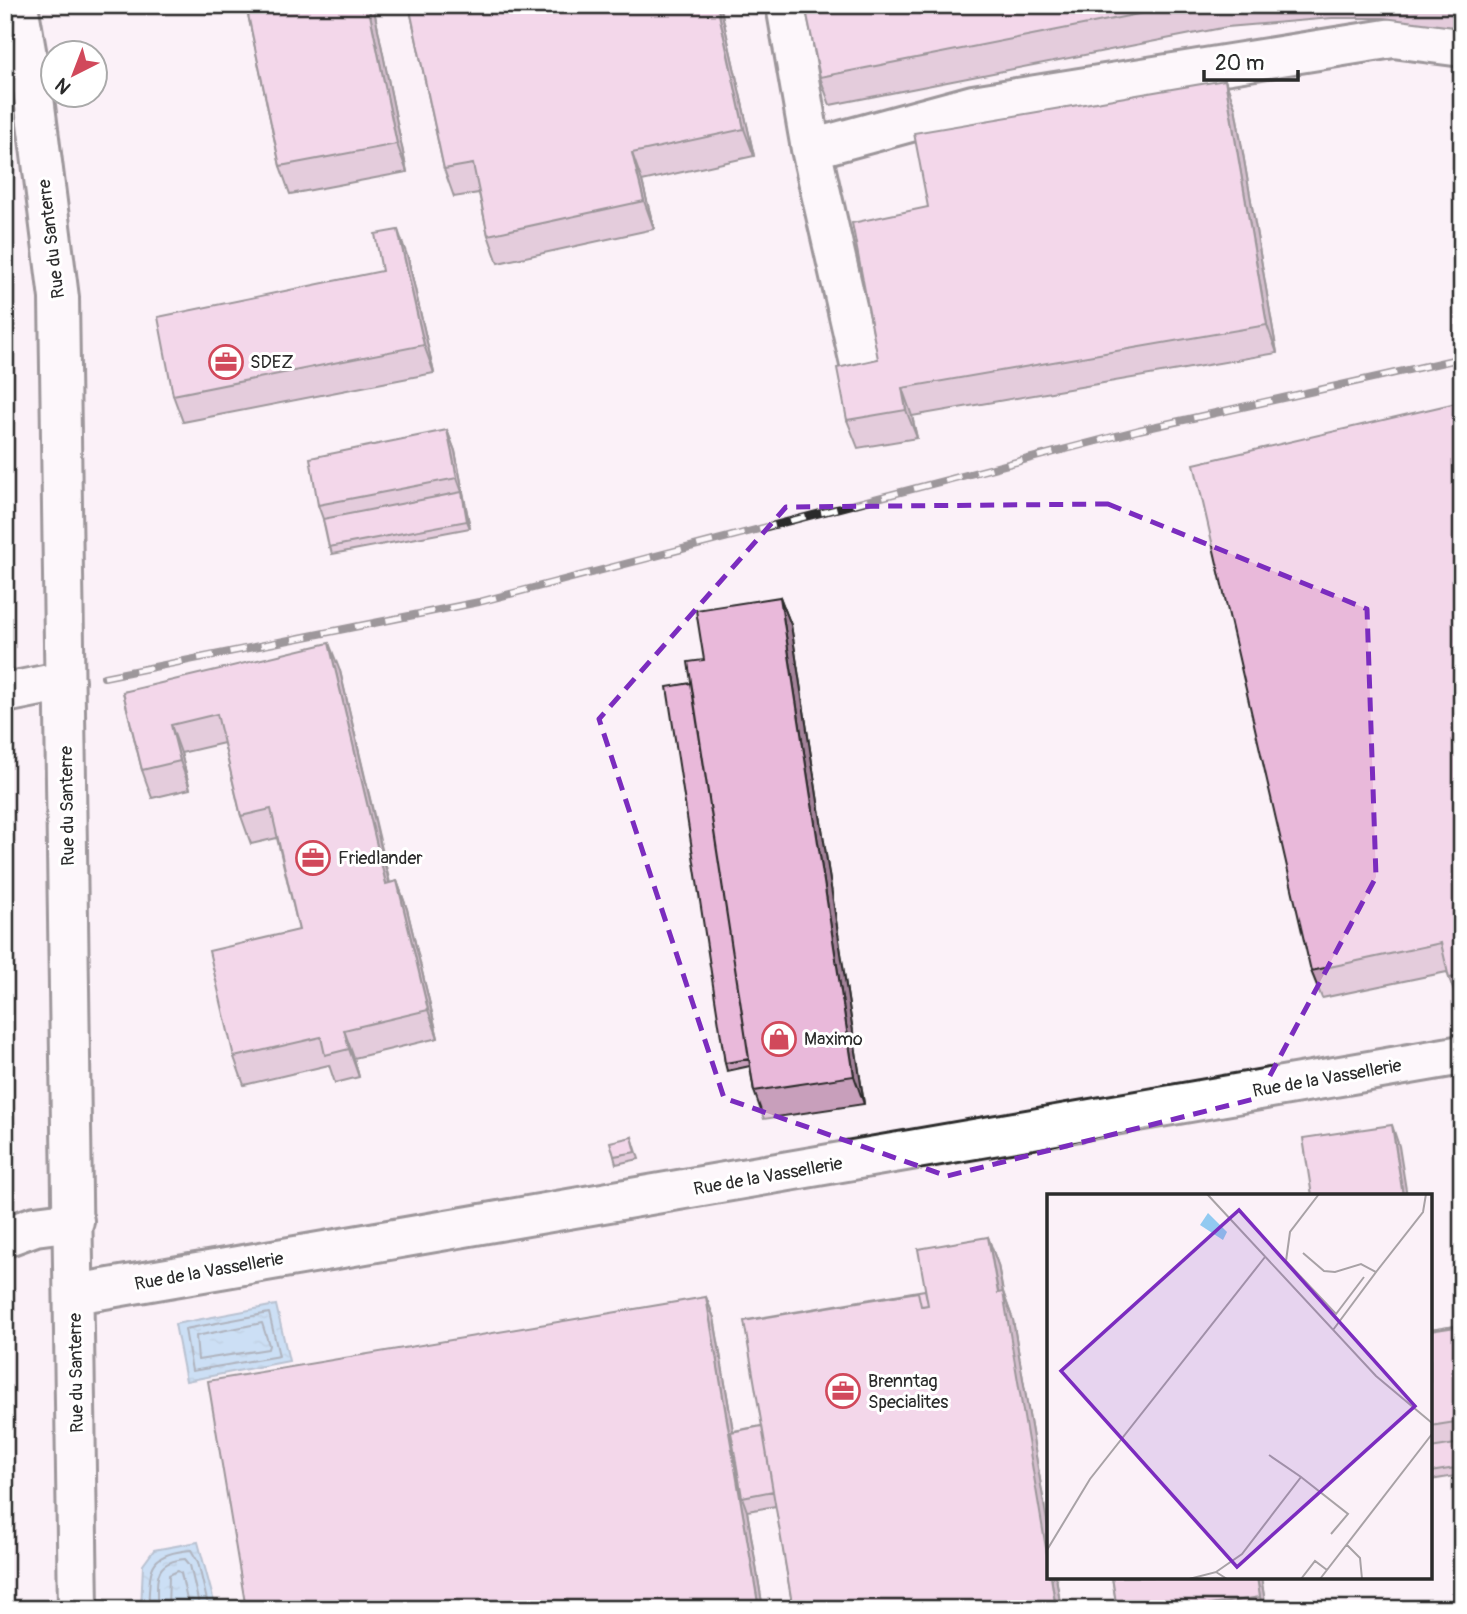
<svg xmlns="http://www.w3.org/2000/svg" width="1467" height="1614" font-family="Pangolin,sans-serif">
<defs>
<pattern id="water-ripples" width="26" height="14" patternUnits="userSpaceOnUse" patternTransform="scale(1.75)"><rect width="26" height="14" fill="#92caf1"/><path d="M2 4q2-2 4 0t4 0M15 11q2-2 4 0t4 0" fill="none" stroke="#7eaecf"/></pattern>
</defs>
<rect width="100%" height="100%" fill="#fbf1f8"/>
<filter id="ink" filterUnits="userSpaceOnUse"><feTurbulence type="fractalNoise" baseFrequency=".0143" numOctaves="2"/><feDisplacementMap in="SourceGraphic" scale="14" xChannelSelector="R" yChannelSelector="G"/><feConvolveMatrix kernelMatrix="1 2 1 2 8 2 1 2 1" color-interpolation-filters="sRGB"/></filter>
<g filter="url(#ink)">
<!-- water -->
<path fill="url(#water-ripples)" stroke="#698aa2" stroke-width="2" d="M276,1305l13,56 -103,20 -11,-57z
M198,1542l18,67h-75l2,-44 11,-15z"/>
<g fill="none" stroke-linecap="round" stroke-linejoin="round">
<!-- shore -->
<path stroke="#546b7a" stroke-width="2" d="M269,1313l10,43 -87,15 -7,-42z
M262,1323l7,22 -1,4 -70,11 -2,-24z
M148,1609c3,-40 -3,-55 43,-59l7,12 11,47
M157,1609c1,-28 -6,-47 28,-50l5,6 10,44
M168,1609l1,-34 9,-4 3,2 8,36"/>
<!-- minor casing -->
<g stroke="#2b2b2b" stroke-width="44">
<path id="minor" d="M18,5l15,85 26,208 19,1311
M786,5l25,144
M863,377l-52,-228 162,-44 420,-67 69,9
M5,693l60,-12
M5,1237l30,-11 39,-5
M75,1294l1387,-239"/>
</g>
<!-- minor -->
<use href="#minor" stroke="#fff" stroke-width="38"/>
<!-- rail casing -->
<g stroke="#2b2b2b" stroke-width="8">
<path id="rail" d="M104,677l375,-75 660,-172 323,-72
M1434,1609l28,-5"/>
</g>
<!-- rail -->
<use href="#rail" stroke="#fff" stroke-width="5" stroke-dasharray="16" stroke-linecap="butt"/>
</g>
<!-- wall -->
<path fill="#c89fbb" stroke="#2b2b2b" stroke-width="2" d="M246,5h127l34,167 -117,22 -10,-28z
M409,5h311l34,151 -112,25 12,48 -156,34 -10,-28 -9,-42 -25,4 -10,-28z
M805,5h657v23l-78,-10h-52l-105,9 -397,78 -10,-28z
M1225,80l10,27 42,246 -365,63 5,22 -59,10 -11,-28 31,-61 50,-152z
M408,258l26,115 -251,49 -10,-27 209,-124z
M1456,403l6,16v587h-3l-12,-34 -125,26 -11,-27z
M447,430l8,21 15,77 -138,26 -9,-35 -5,-14z
M780,597l11,28 73,479 -100,15 -10,-28 -4,-25 -23,5 -2,-8 -34,-380 13,-23z
M340,671l50,212 7,-2 10,28 31,129 -84,20 5,19 -24,6 -6,-18 -85,20 -10,-28 65,-127 -22,-92 -26,6 -10,-28 -17,-73 -43,10 9,36 -38,9 -10,-28 -19,-78z
M632,1137l7,22 -23,5 -2,-8z
M988,1237l10,28 5,27 10,28 36,213v44h7l5,32h-268l-17,-103 -29,5 16,98h-517l460,-312 8,21 19,113 29,-5z
M1462,1325v150l-32,5v-150z
M1112,1577h149l5,32h-149z"/>
<!-- shaded-wall -->
<path fill="#a38299" stroke="#2b2b2b" stroke-width="2" d="M368,5h5l34,167 -10,-28z
M717,5h3l34,151 -10,-27z
M1225,80l10,27 42,246 -10,-28z
M632,153l10,28 12,48 -10,-28z
M398,230l10,28 26,115 -10,-28z
M902,388l10,28 5,22 -11,-28z
M1456,403l6,16v10z
M447,430l8,21 15,77 -3,-7 -5,-29 -5,-14z
M780,597l11,28 73,479 -10,-28z
M329,643l11,28 56,241 -10,-28z
M171,725l10,28 9,36 -10,-28z
M397,881l10,28 31,129 -10,-28z
M344,1030l10,28 5,19 -10,-28z
M1392,1125l7,21 8,50h-4z
M988,1237l10,28 7,40 -2,-13 10,28 36,213v33z
M706,1297l8,21 30,178 -2,1 5,14 16,98h-4z
M1051,1577h5l5,32h-5z
M1257,1577h4l5,32h-2l-4,-12z"/>
<!-- building -->
<path fill="#e9b9da" stroke="#2b2b2b" stroke-width="2" d="M246,5h122l29,139 -117,22z
M409,5h308l27,124 -112,24 12,48 -156,34 -15,-71 -29,5z
M805,5h379l-364,72z
M1225,80l42,245 -365,63 4,22 -59,10 -10,-52 41,-9 -26,-136 76,-16 -14,-74z
M398,230l26,115 -251,50 -15,-78 224,-46 -7,-37z
M1456,403l6,26v547l-13,2 -8,-35 -130,28 -117,-507z
M447,430l10,48 -139,27 -8,-47z
M462,492l5,29 -138,26 -6,-28z
M780,597l74,479 -100,15 -66,-429 16,-2 -8,-50z
M329,643l57,241 11,-3 31,129 -84,20 5,19 -24,6 -4,-18 -87,20 -25,-106 90,-21 -28,-121 -30,7 -24,-102 -46,11 9,36 -38,9 -19,-78z
M691,683l58,376 -24,4 -58,-376z
M1392,1125l11,71h-91l-9,-58z
M632,1137l4,15 -22,4 -4,-14z
M988,1237l10,56 5,-1 46,274v11h2l5,32h-263l-49,-288 174,-29 3,14 7,-1 -10,-56z
M925,1290l3,15 -5,1h-2l-3,-14 -171,28z
M706,1297l53,312h-513l-38,-228z
M1462,1325v1l-32,5v-1z
M1462,1326v95l-32,5v-95z
M762,1426l11,65 -31,6 -11,-65z
M1462,1443v24l-32,5v-24z
M1112,1577h145l3,20 -75,12h-68z"/>
</g>
<!-- marked area -->
<path d="M0 0H1467V1614H0ZM1108,504l259,105 9,268 -118,221 -311,78 -223,-78 -125,-379 187,-212z" fill="#fbf1f8" fill-opacity=".55" fill-rule="evenodd"/>
<path fill="none" stroke="#7b2cbf" stroke-width="5" stroke-dasharray="14 9" stroke-linejoin="round" d="M1108,504l259,105 9,268 -118,221 -311,78 -223,-78 -125,-379 187,-212z"/>
<!-- icons -->
<defs>
<g id="office-ring" transform="scale(1.75)"><circle r="9.5" fill="#fff" stroke="#d1495b" stroke-width="1.5"/><path d="M-6-3h4V-5.5h4V-3h4V5H-6ZM-1-4.5V-3h2v-1.5ZM-6 0V1H6V0Z" fill="#d1495b"/></g>
<g id="shop-ring" transform="scale(1.75)"><circle r="9.5" fill="#fff" stroke="#d1495b" stroke-width="1.5"/><path d="M-5-2.5h2.3a2.7 3.5 0 0 1 5.4 0H5L5.5 6h-11ZM-1.5-2.5h3a1.5 2.3 0 0 0-3 0Z" fill="#d1495b"/></g>
</defs>
<g fill-rule="evenodd">
<use href="#office-ring" x="226" y="362"/>
<use href="#office-ring" x="313" y="858"/>
<use href="#shop-ring" x="779" y="1039"/>
<use href="#office-ring" x="843" y="1391"/>
</g>
<g text-anchor="middle" stroke-width="6" stroke-linejoin="round" paint-order="stroke">
<!-- street labels -->
<g font-size="18" fill="#2b2b2b" stroke="#fff">
<text transform="translate(51 239) rotate(-97)" y="6">Rue du Santerre</text>
<text transform="translate(67 806) rotate(-91)" y="6">Rue du Santerre</text>
<text transform="translate(1327 1078) rotate(-10)" y="6">Rue de la Vassellerie</text>
<text transform="translate(768 1176) rotate(-10)" y="6">Rue de la Vassellerie</text>
<text transform="translate(209 1271) rotate(-10)" y="6">Rue de la Vassellerie</text>
<text transform="translate(76 1373) rotate(-91)" y="6">Rue du Santerre</text>
</g>
<!-- poi labels -->
<g font-size="18" fill="#2b2b2b" stroke="#fff" text-anchor="start">
<text x="250" y="368">SDEZ</text>
<text x="338" y="864">Friedlander</text>
<text x="804" y="1045">Maximo</text>
<text x="868" y="1387">Brenntag<tspan x="868" dy="21">Specialites</tspan></text>
</g>
</g>
<!-- overview -->
<g transform="translate(1047 1194)">
<rect width="385" height="385" fill="#fbf1f8"/>
<path d="M161,19l19,19 -4,8 -23,-15z" fill="#92caf1"/>
<path fill="none" stroke="#a8a2a6" stroke-width="2" d="M160,0l169,182 56,47M272,0l-29,38 -4,29 50,53 28,-37M256,59l21,18 11,1 26,-8 15,8 -43,58M329,78l47,-60 3,-18M254,283l47,37 -17,20M299,350l14,14 2,21M0,356l43,-71 175,-222M169,378l26,-18 59,-77 -32,-22M142,385l27,-7 11,7M254,385l14,-18 12,9M273,385l112,-145"/>
<path fill="#7b2cbf" fill-opacity="0.15" stroke="#7b2cbf" stroke-width="3.5" d="M192,16l176,196 -178,161 -176,-196z"/>
<rect width="385" height="385" fill="none" stroke="#2b2b2b" stroke-width="3.5"/>
</g>
<!-- margin -->
<rect width="1467" height="1614" fill="none" stroke="#fff" stroke-width="28"/>
<rect x="14" y="14" width="1439" height="1586" fill="none" stroke="#2b2b2b" stroke-width="2.5" filter="url(#ink)"/>
<!-- north arrow -->
<g transform="translate(74 74) rotate(222)"><circle r="33" fill="#ffffff" stroke="#aaaaaa" stroke-width="2"/>
<path d="M0-5L12 26L0 18L-12 26Z" fill="#d1495b"/>
<text y="-10" font-size="19" font-weight="bold" text-anchor="middle" fill="#2b2b2b">N</text>
</g>
<!-- scale -->
<path d="M1204 70v10h94v-10" fill="none" stroke="#2b2b2b" stroke-width="3.5"/>
<text x="1215" y="70" font-size="21" fill="#2b2b2b" stroke="#ffffff" stroke-width="5" paint-order="stroke">20 m</text>
</svg>
